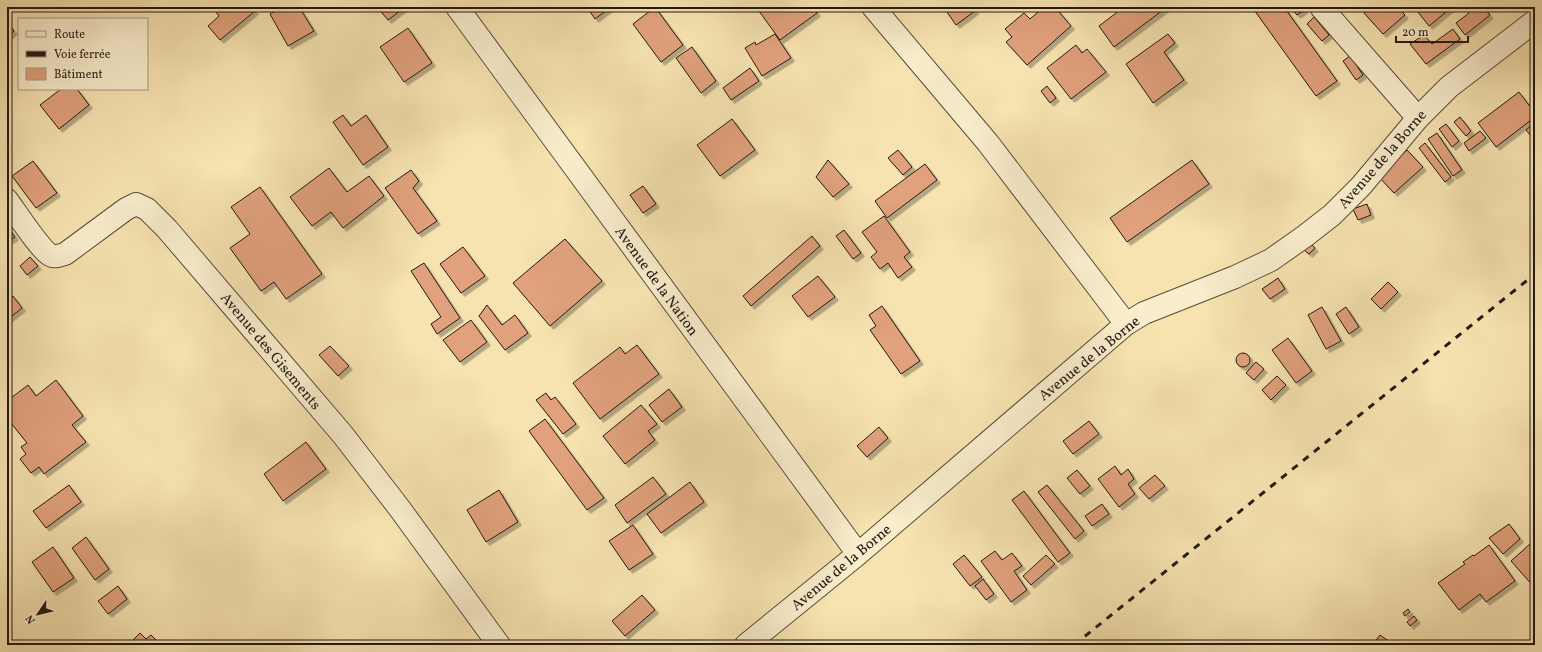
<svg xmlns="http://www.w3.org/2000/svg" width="1542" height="652" font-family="Vollkorn,serif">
<defs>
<filter id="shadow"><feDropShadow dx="3.5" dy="3.5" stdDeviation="0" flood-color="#0004"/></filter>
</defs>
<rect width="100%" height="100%" fill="#f6e3b0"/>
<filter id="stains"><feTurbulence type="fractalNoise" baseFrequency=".005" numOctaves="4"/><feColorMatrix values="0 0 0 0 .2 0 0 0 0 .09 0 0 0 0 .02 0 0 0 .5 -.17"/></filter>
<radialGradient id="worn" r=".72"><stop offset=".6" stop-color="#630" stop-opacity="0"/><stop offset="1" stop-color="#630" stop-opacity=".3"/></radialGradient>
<!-- building -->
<path fill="#e0a17c" stroke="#241914" filter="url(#shadow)" d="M212,7h39l4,4 -35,29 -12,-14 11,-10z
M282,7h17l15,24 -26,15 -18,-32z
M377,7h28l-17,13z
M587,7h24l-16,12z
M655,7l28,38 -22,17 -28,-38z
M756,7h57l4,6 -37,27z
M954,7h19l2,4 -19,14 -9,-13z
M1044,7h11l16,19 -44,39 -21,-23 6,-5 -7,-8 19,-16 6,6z
M1124,7h43l-53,40 -15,-21z
M1252,7h32l53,74 -21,15z
M1290,7h12l2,3 -7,5z
M1370,7h27l8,8 -22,19 -19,-21z
M1414,7h38l-23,19z
M1464,7h19l7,8 -25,20 -9,-12 13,-10z
M1314,17l15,18 -7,6 -15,-17z
M7,22l7,9 -7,6z
M408,28l24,35 -28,19 -24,-35z
M1453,29l7,10 -34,25 -16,-20 14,-9 8,9z
M775,34l16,24 -29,18 -17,-28 10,-6 1,3z
M1168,34l7,9 -11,9 20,28 -31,23 -27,-39z
M1076,45l6,8 5,-4 19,23 -35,27 -24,-31z
M692,47l24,34 -15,12 -25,-35z
M1350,56l13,19 -7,5 -13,-19z
M750,68l9,13 -28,19 -8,-12z
M1047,86l9,12 -6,5 -9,-12z
M61,89h16l12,16 -30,24 -19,-24z
M1519,92l16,21v4l-39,30 -18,-24z
M343,115l8,11 15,-11 22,32 -25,18 -30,-43z
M1460,117l11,14 -5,5 -12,-14z
M732,119l23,31 -35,26 -23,-31z
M1535,122v19l-9,-11z
M1446,124l13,17 -7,6 -13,-18z
M1480,131l6,7 -17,13 -5,-8z
M1437,133l25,37 -9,6 -25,-37z
M1425,143l26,34 -6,5 -26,-34z
M898,150l14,17 -9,8 -15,-17z
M1407,150l16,17 -29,26 -16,-17z
M828,160l21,24 -16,13 -17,-20z
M1192,160l17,24 -82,58 -17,-24z
M33,161l24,32 -21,15 -24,-32z
M925,164l12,16 -50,38 -12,-17z
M329,168l18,24 22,-16 15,20 -41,32 -12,-16 -19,14 -22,-29z
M411,170l8,11 -6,7 24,33 -19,13 -33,-46z
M643,186l13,18 -13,9 -13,-18z
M260,187l62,87 -36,25 -12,-17 -13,9 -31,-43 20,-14 -19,-27z
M1367,204l4,11 -13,5 -5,-11z
M884,216l26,36 -6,5 8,10 -14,11 -10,-15 -8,6 -9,-12 6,-5 -15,-20z
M7,226l8,11 -8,5z
M844,230l17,23 -8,6 -17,-23z
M812,236l8,10 -69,60 -8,-10z
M565,239l37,42 -52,45 -37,-43z
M1310,243l5,5 -6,6 -5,-4z
M463,247l22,29 -24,17 -21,-29z
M30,257l8,9 -11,9 -7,-9z
M424,263l36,55 -23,16 -6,-10 10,-7 -30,-46z
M818,276l17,21 -27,20 -16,-21z
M1278,278l7,11 -15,10 -8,-10z
M1388,282l10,10 -17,17 -10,-10z
M13,296l9,12 -15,12v-19z
M487,305l15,20 13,-10 13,18 -23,17 -26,-34z
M882,306l38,55 -19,13 -31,-44 6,-4 -7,-11z
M1322,307l19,34 -15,8 -18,-34z
M1346,307l13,20 -10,7 -13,-20z
M471,320l16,22 -27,20 -17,-22z
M1288,338l24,33 -16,12 -24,-33z
M637,345l22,29 -59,45 -27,-36 47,-36 5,7z
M330,346l19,20 -11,10 -19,-21z
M1236 360a7 7 0 1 1 14 0a7 7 0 1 1-14 0Z
M1256,362l8,7 -10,11 -8,-7z
M1277,376l9,9 -15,15 -9,-10z
M56,380l27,36 -11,9 14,17 -42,32 -5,-7 -8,6 -11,-14 6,-5 -5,-7 6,-4 -20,-25v-17l21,-16 8,11z
M669,389l13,18 -20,15 -13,-17z
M546,393l5,7 4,-3 21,27 -13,10 -27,-34z
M641,405l16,19 -9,7 7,9 -30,24 -22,-28z
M545,419l59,79 -17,12 -58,-79z
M1089,421l10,13 -26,20 -10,-13z
M879,427l9,11 -21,19 -10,-11z
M306,442l20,27 -43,32 -19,-27z
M1115,466l6,9 7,-6 6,10 -6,5 7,10 -16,13 -21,-28z
M1077,470l13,16 -10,8 -13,-16z
M1155,475l10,11 -16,13 -10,-11z
M653,477l13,17 -39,29 -12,-18z
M690,482l14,20 -43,31 -14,-19z
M69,485l12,17 -35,26 -13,-17z
M1047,485l37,46 -9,8 -37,-47z
M499,490l19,32 -32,20 -19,-32z
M1024,491l46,62 -12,9 -46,-62z
M1102,504l7,10 -17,12 -7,-10z
M1509,524l11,15 -17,15 -14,-16z
M633,525l20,29 -24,16 -20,-29z
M86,537l23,32 -14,11 -23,-32z
M1530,544l5,6v38l-24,-27z
M1489,545l26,36 -29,21 -6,-8 -21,16 -21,-27 27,-19 -2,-2 10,-7 1,1z
M53,547l21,31 -21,14 -21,-30z
M995,551l7,9 10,-7 10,13 -8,5 13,19 -16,12 -30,-41z
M964,555l18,22 -12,9 -17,-22z
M1046,555l9,9 -24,21 -8,-9z
M983,579l11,15 -8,6 -11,-14z
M118,586l9,13 -19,15 -10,-13z
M642,595l13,15 -30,26 -13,-15z
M1408,609l2,3 -5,4 -2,-3z
M1414,616l3,4 -7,6 -3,-4z
M140,633l6,6 5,-4 10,10h-24l-4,-5z
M1380,635l10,7 -2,3h-12l-2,-2z"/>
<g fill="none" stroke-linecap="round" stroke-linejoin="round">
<!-- street casing -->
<g stroke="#584c3b" stroke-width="24">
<path id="street" d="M457,7l401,547
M873,7l115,136 138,181
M1321,7l97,111
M7,200c9,12 32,48 43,55 5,3 10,0 15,-1l61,-45 10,-5 11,5 20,20 176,206 57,74 99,136
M746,645l112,-91 268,-230 18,-11 91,-36 36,-17 34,-24 27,-21 29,-29 57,-68 31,-31 86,-66"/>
</g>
<!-- street -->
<use href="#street" stroke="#f9edcc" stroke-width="22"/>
<!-- rail -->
<path stroke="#241914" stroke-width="3" stroke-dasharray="7 7" stroke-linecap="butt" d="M1074,645l461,-371"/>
</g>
<g text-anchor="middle" stroke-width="3" stroke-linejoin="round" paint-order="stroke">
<!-- street labels -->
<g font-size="15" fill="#241914" stroke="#f9edcc">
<text transform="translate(1382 159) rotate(-49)" y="5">Avenue de la Borne</text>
<text transform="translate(657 281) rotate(54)" y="5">Avenue de la Nation</text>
<text transform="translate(271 351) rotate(50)" y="5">Avenue des Gisements</text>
<text transform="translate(1089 358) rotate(-39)" y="5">Avenue de la Borne</text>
<text transform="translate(841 567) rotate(-40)" y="5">Avenue de la Borne</text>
</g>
</g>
<!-- margin -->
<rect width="1542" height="652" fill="none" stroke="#f6e3b0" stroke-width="24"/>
<rect x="8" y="8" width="1526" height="636" fill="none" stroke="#241914" stroke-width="2"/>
<rect x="12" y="12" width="1518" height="628" fill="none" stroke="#241914"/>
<!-- legend -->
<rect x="18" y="18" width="130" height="72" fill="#f9edcc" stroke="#a49882"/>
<rect x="26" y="31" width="20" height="6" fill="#f9edcc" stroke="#a49882"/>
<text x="54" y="38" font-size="12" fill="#241914">Route</text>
<rect x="26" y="51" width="20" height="6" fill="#241914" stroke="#a49882"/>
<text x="54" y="58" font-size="12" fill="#241914">Voie ferrée</text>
<rect x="26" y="68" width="20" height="12" fill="#e0a17c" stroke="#a49882"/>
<text x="54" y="78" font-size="12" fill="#241914">Bâtiment</text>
<!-- north arrow -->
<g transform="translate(38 614) rotate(235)" stroke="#f9edcc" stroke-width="3" paint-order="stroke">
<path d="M0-3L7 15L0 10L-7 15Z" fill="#241914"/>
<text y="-6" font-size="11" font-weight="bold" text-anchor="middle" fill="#241914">N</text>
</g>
<!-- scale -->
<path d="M1396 36v6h72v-6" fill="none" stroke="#241914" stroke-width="2"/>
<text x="1402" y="36" font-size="12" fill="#241914" stroke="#f9edcc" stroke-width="3" paint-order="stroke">20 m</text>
<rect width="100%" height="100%" filter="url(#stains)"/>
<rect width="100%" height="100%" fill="url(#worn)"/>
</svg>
